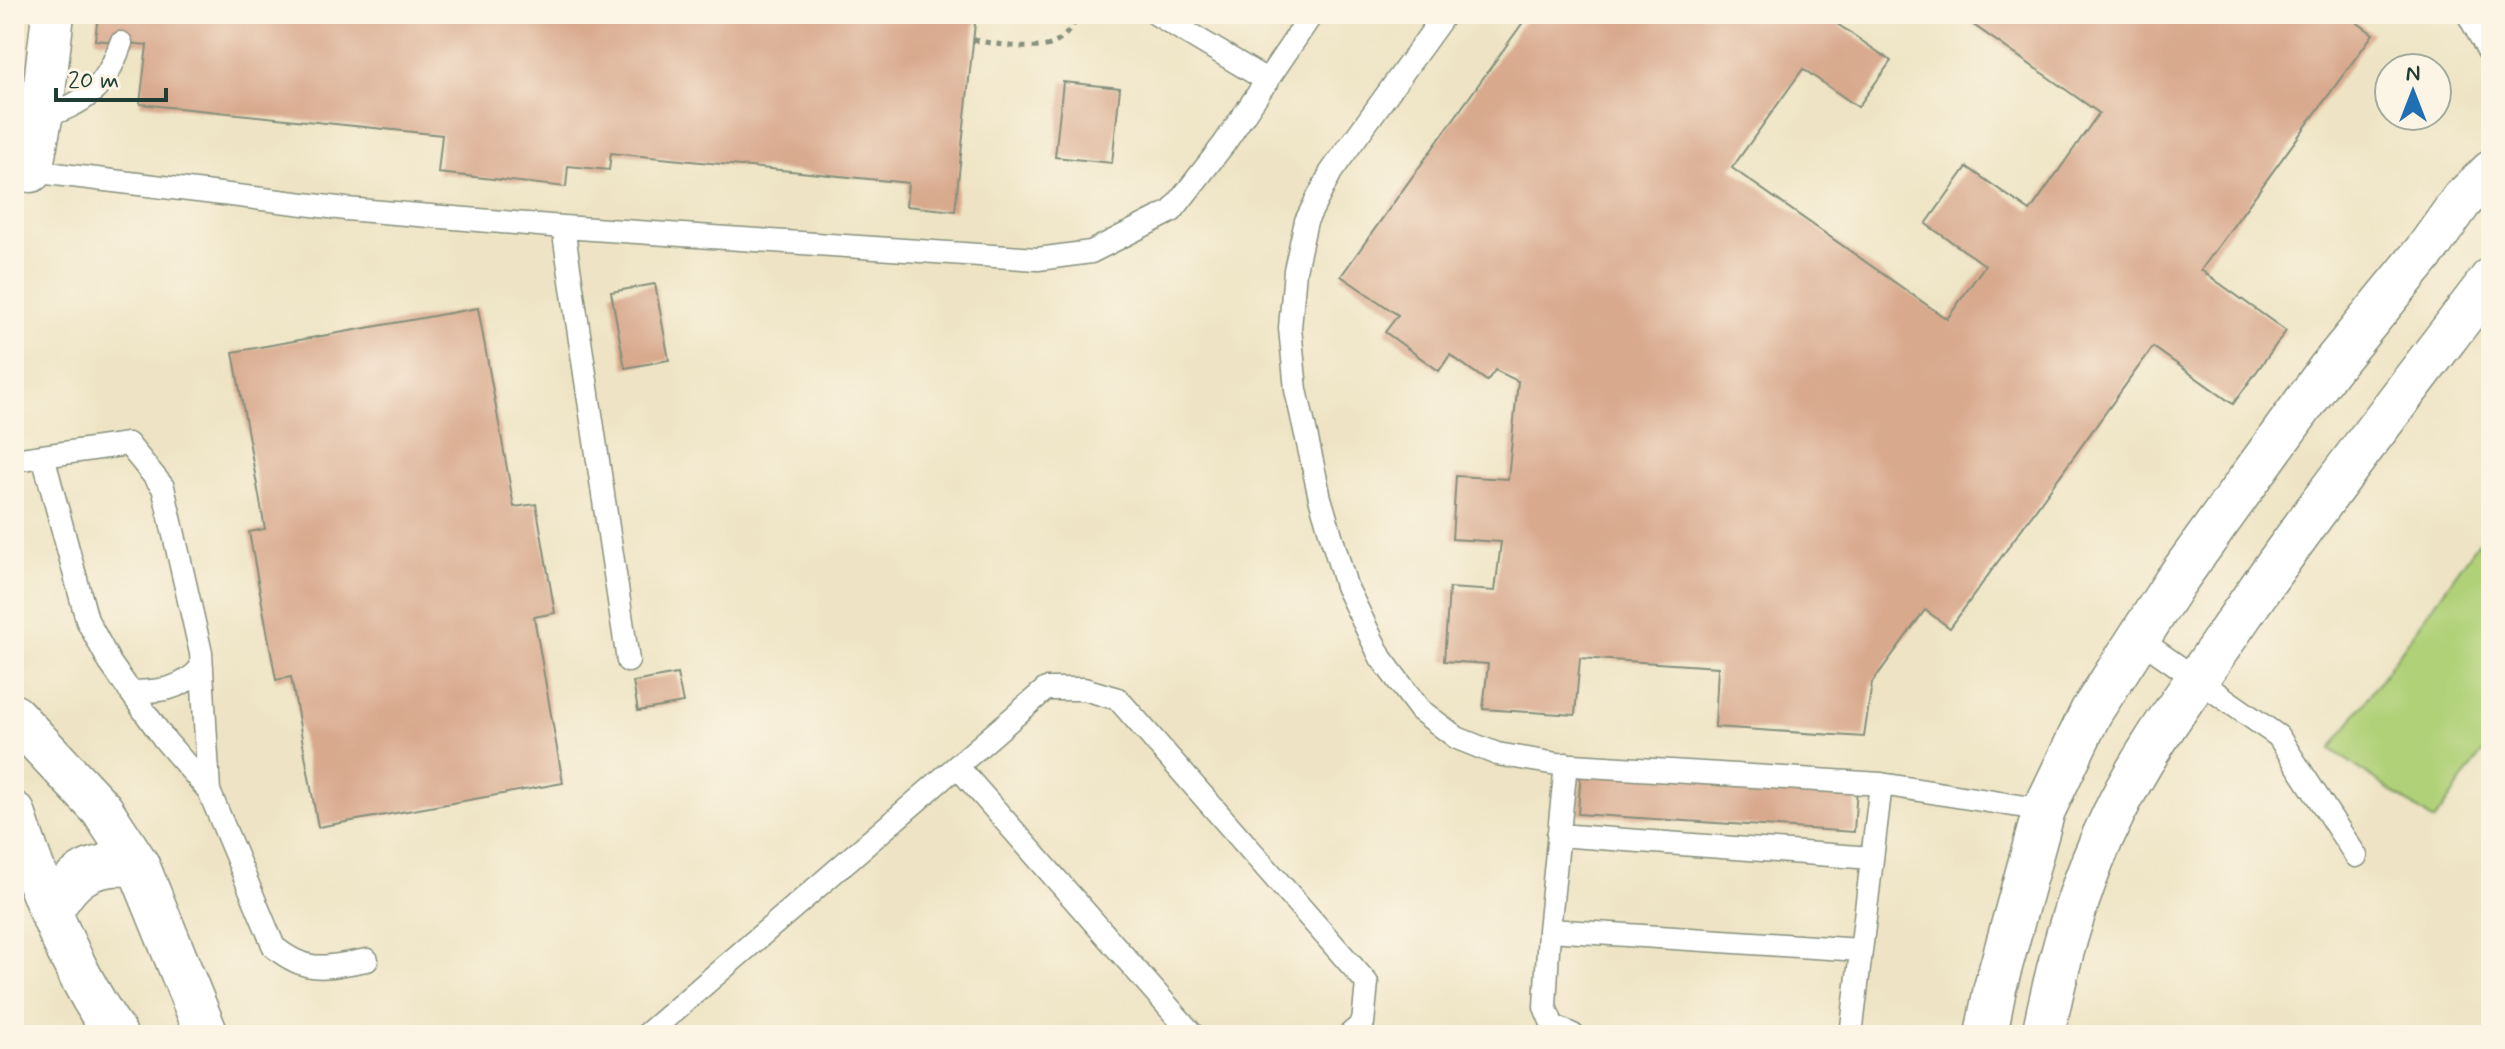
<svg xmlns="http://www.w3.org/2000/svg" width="2505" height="1049" font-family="Mynerve,sans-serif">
<rect width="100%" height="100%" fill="#fcf5e5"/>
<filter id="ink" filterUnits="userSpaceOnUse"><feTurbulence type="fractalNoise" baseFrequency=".0125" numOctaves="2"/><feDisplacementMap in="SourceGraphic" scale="16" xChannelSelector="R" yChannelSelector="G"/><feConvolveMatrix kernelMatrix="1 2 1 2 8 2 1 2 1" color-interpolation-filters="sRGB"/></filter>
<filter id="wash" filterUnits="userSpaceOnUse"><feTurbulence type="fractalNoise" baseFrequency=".006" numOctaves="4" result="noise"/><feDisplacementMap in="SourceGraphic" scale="32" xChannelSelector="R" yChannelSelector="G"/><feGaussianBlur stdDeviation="1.8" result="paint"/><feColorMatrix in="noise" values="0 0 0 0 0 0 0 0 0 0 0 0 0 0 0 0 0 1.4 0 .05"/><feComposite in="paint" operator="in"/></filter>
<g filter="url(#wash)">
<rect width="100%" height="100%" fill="#eee4c5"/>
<!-- green -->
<path fill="#b1d179" stroke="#688756" stroke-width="2" d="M2478,543l13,9v188l-57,81 -103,-72z"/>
<g id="blocks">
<!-- building -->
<path fill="#d8a98d" d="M98,14h878l-21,197 -49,-5 2,-23 -297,-30 -2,17 -41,-4 -2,21 -128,-14 4,-38 -302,-31 7,-59 -52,-5z
M1529,14h309l-5,7 58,40 -33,46 -55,-38 -71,99 215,151 38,-54 -59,-41 41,-57 63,44 69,-98 -141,-99h387l28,20 -172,236 85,61 -53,73 -80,-57 -203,281 -25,-18 -53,73 -8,54 -149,-10 3,-60 -138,-9 -5,57 -92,-6 5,-45 -44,-3 5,-73 46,3 6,-49 -49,-3 4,-63 52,3 10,-98 -23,-11 -8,11 -37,-26 -11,16 -54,-39 13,-17 -57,-39z
M1063,82l57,6 -8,75 -57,-6z
M655,284l14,76 -44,8 -14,-76z
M478,308l36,199 22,-3 19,109 -21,4 29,166 -245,44 -27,-150 -15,3 -27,-148 16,-3 -32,-177z
M677,674l6,29 -45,8 -5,-29z
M1581,768l276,19 -3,45 -276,-18z"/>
</g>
</g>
<g filter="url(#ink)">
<use href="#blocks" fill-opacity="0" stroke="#86907c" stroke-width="2"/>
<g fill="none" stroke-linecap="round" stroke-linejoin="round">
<!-- service casing -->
<g stroke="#86907c" stroke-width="25">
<path id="service" d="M1156,14l112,67
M1445,14l-114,158 -25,49 -11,49 -5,58 6,62 9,40 15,68 26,88 35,72 39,52 37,28 40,16 60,10 324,20 163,26
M2468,14l23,42
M41,118c46,-16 64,-28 80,-75
M22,170l324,39 217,18 475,32 53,-7 81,-41 52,-67 88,-130
M563,227l65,434
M14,460l114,-16 35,43 38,166 8,138 -45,-52 -54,-76 -23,-43 -44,-164
M2139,639l139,97 78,120
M132,692c29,-1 50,-2 70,-25
M1566,764l-17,166 -4,77 8,19 20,9
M957,766l236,269
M209,791l65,156c34,28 52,20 93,13
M1558,835l314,23
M1549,930l312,20
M646,1035l400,-346h38l34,10 249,284 -4,40 -14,12
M1851,1035l30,-251"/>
</g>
<!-- minor casing -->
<g stroke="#86907c" stroke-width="45">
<path id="minor" d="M31,171l10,-53 12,-104
M14,716l88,94 36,55 69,170
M14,813c24,73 57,159 102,222
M51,912c22,-40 42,-50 87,-47
M1986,1035l9,-47 49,-178 47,-98 84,-130 154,-213 98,-120 35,-49 29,-28
M2043,1035c15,-75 36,-151 70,-220 29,-60 69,-114 107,-169 85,-126 179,-246 271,-367"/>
</g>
<!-- path -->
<path stroke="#86907c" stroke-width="5" stroke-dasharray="6 6" stroke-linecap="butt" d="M973,40c20,3 64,13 82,3 11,-6 19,-19 25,-29"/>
<!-- service -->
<use href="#service" stroke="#fff" stroke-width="22"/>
<!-- minor -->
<use href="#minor" stroke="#fff" stroke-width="42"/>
</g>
</g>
<!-- margin -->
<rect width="2505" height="1049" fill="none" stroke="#fcf5e5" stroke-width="48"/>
<!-- north arrow -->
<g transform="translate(2413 92)"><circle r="38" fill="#fcf5e5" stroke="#a4ab9e" stroke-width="2"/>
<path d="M0-6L14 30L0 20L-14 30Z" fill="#1f6fb2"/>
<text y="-12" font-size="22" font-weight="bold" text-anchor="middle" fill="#1f3d34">N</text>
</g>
<!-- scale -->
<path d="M56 88v12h110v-12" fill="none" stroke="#1f3d34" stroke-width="4"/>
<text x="68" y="88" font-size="24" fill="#1f3d34" stroke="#fcf5e5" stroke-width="6" paint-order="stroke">20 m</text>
</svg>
